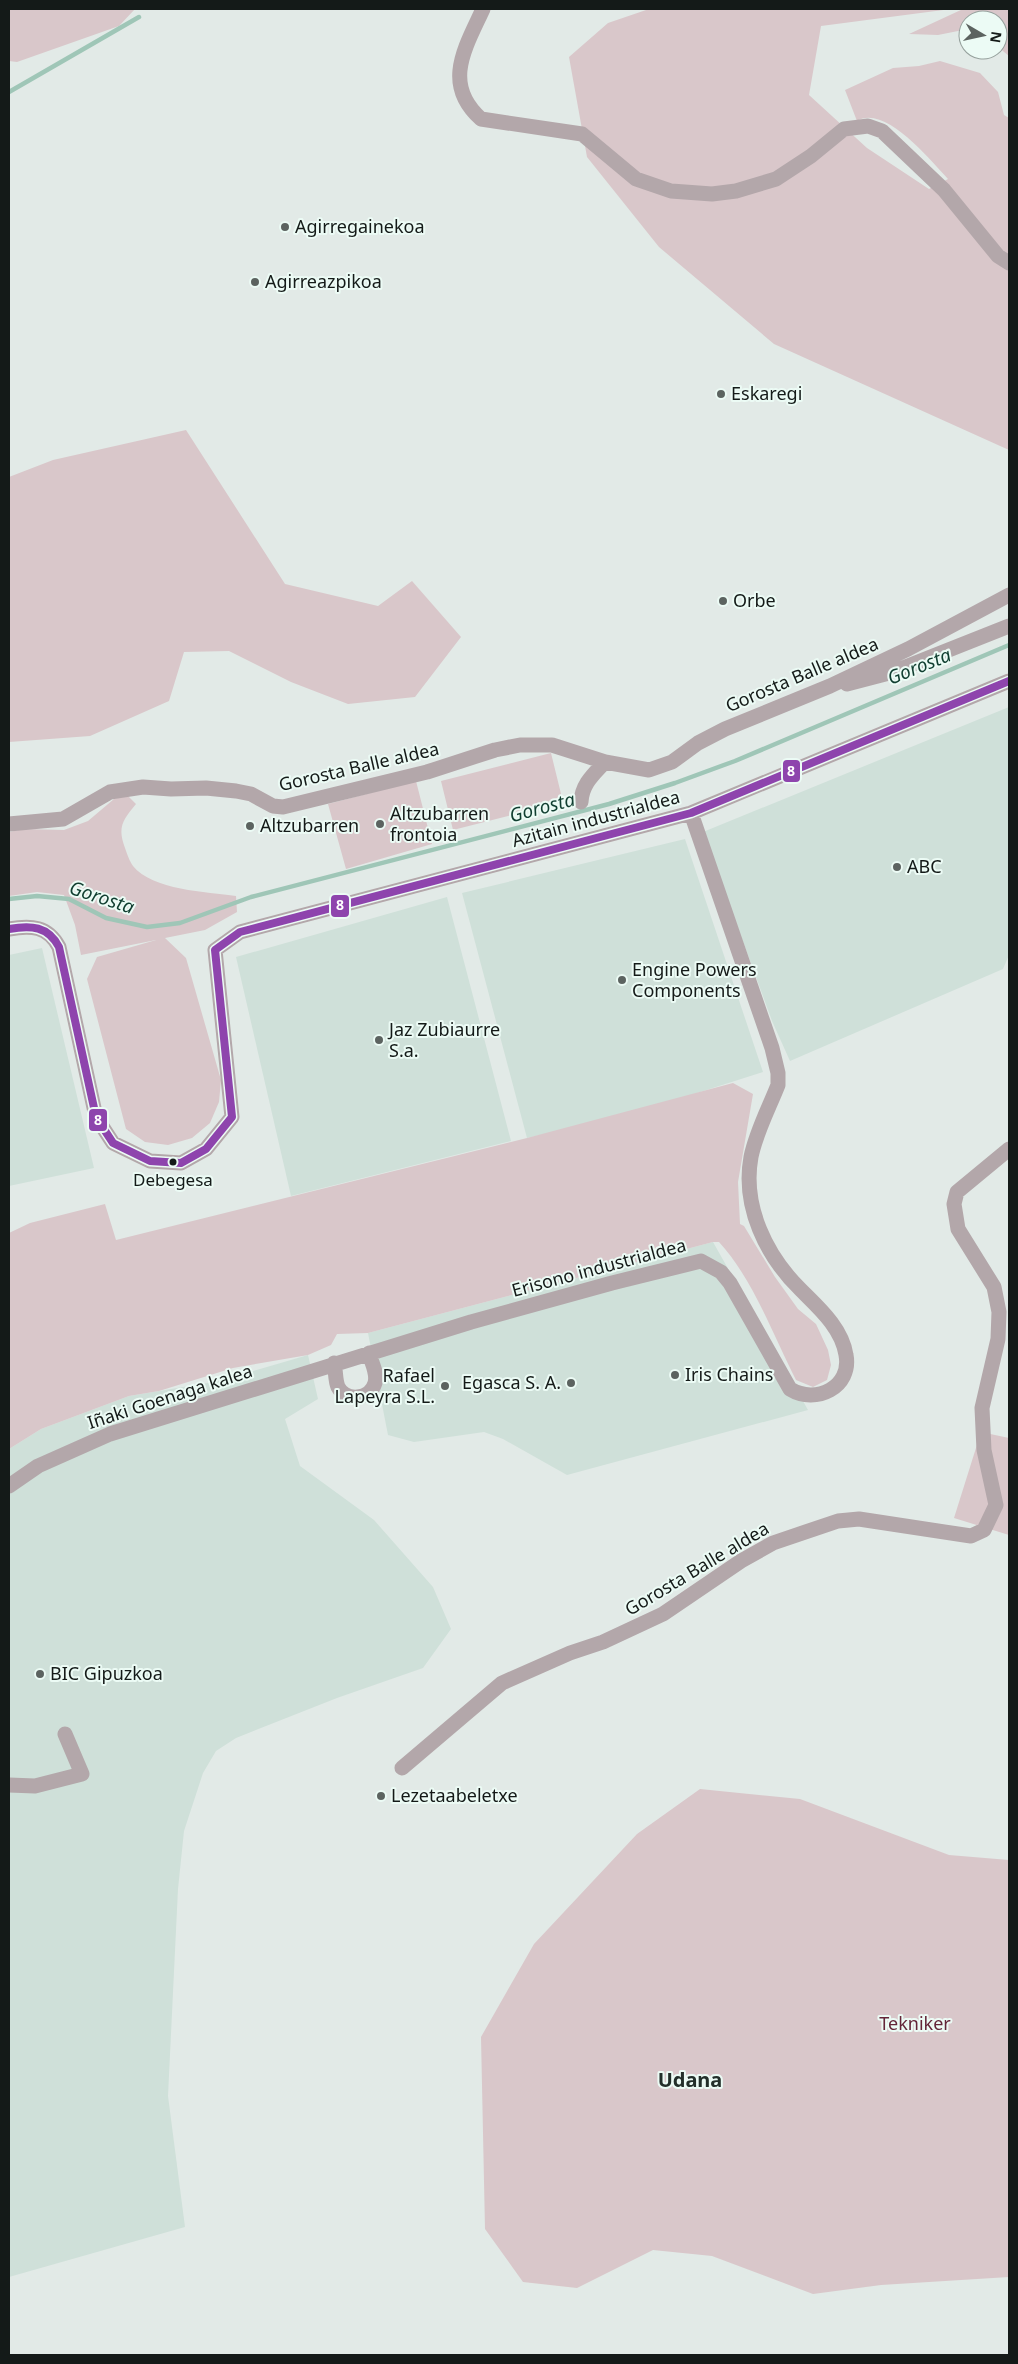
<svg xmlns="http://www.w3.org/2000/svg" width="1018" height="2364" font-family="'Noto Sans',sans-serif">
<rect width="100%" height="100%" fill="#e2eae7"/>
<!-- built -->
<path fill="#cfe0d9" d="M1009,707v248l-6,14 -213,92 -18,-40 -69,-189z
M685,839l78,233 -138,44 -98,22 -65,-245z
M447,897l64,244 -220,55 -55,-239z
M42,948l52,220 -85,18v-231z
M713,1242l95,168 -241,65 -64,-36 -19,-7 -70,10 -26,-7 -20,-102z
M308,1355l10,44 -33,20 15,47 74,54 59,67 18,42 -28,39 -86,30 -101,40 -20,13 -13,22 -19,58 -6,58 -10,207 17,131 -176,50v-828l32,-20 88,-33 90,-15z"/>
<!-- green -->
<path fill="#d9c7ca" d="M9,9h126l-16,17 -102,36 -8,-1z
M649,9h302l-130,17 -12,69 58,53 62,41 19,-10c-17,-18 -63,-75 -91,-58l-12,-31 48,-22 26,-2 21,-5 40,12 18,19 6,23 5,3v332l-235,-106 -115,-97 -72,-90 -18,-100 39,-34z
M963,9h46v47l-11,-9v-27h-30v9l-30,6 -29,-1z
M186,430l99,154 93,22 34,-25 49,56 -46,60 -67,7 -57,-22 -62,-31 -45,1 -15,49 -79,35 -81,6v-265l44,-17z
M551,753l12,49 -110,28 -12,-49z
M416,781l16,63 -86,25 -18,-65z
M127,795l9,9c-13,16 -19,23 -11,44 2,6 5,14 8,18 19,24 74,26 103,30l1,16 -32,18 -40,8 21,20 35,122 -2,22 -9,21 -18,15 -24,7 -23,-3 -19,-13 -39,-150 10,-22 59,-17 -75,15 -6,-30 -11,-30 -27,-3 -28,4v-64l15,-3 40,1 24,-9 26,-22z
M733,1083l20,11 -15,88 2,42 4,2 31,51 23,32 18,15 12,26 3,15 -4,15 -14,7 -17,-7c-23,-45 -43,-101 -77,-138h-6l-345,91 -31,1 -6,11 -23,10 -75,13 -74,23 -30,5 -88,33 -32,20v-216l21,-10 75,-19 11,36 411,-102z
M981,1432l28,6v97l-55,-17z
M700,1789l100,10 149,56 60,5v417l-128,8 -68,9 -101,-38 -59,-6 -76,38 -54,-6 -38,-53 -4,-192 53,-93 103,-110z"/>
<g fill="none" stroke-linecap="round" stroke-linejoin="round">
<!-- stream -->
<path stroke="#9fc6b7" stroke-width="4.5" d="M9,92l130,-75
M9,899l28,-3 32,3 37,19 41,9 33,-4 71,-26 358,-93 66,-21 60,-22 274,-116"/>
<!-- minor -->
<path stroke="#b3a7aa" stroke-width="15" d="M483,9c-18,39 -41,75 -2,110l101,15 54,45 35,12 41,3 24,-3 40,-12 35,-23 33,-27 24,-3 14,5 62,59 54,66 11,7
M847,684l46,-12 116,-46
M581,802c1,-18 12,-27 24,-40l44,8 23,-8 26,-19 27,-14 105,-43 78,-37 101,-54
M9,824l54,-5 47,-27 33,-5 28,2 35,-1 30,3 15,3 22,12 10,1 144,-35 68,-22 25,-5h32l53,17
M9,929c22,-4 39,-3 50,18l37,170 17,26 37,18 31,2 25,-14 26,-32 -17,-167 25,-18 451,-119 318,-132
M334,1363c2,8 1,17 4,24 8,15 32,13 37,-4 3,-10 -4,-21 -6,-30
M9,1486l29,-20 72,-32 361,-112 141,-39 89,-22 20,11 9,11 60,106c26,16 62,-2 56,-34 -4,-27 -27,-47 -45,-65 -35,-34 -59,-84 -50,-133 5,-25 18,-49 27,-72v-12l-6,-25 -81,-235
M402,1768l100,-85 68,-30 33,-11 60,-28 78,-53 32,-18 65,-22 21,-2 112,17 13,-6 12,-25 -12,-55 -2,-42 16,-69 1,-27 -5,-25 -36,-58 -4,-25 3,-12 52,-43
M9,1785l26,1 47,-12 -17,-40"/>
<!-- bus-1 casing -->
<g stroke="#ecfbf5" stroke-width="11">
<path id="bus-1" d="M9,929c22,-4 39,-3 50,18l37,170 17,26 37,18 31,2 25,-14 26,-32 -17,-167 25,-18 451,-119 318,-132"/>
</g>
<!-- bus-1 -->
<use href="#bus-1" stroke="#8e44ad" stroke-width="8"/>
</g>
<!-- markers -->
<g fill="#5c6360" stroke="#ecfbf5" stroke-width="2">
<circle cx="285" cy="227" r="5"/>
<circle cx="255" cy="282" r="5"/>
<circle cx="721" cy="394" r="5"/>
<circle cx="723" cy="601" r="5"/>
<circle cx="380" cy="824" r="5"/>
<circle cx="250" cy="826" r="5"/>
<circle cx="897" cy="867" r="5"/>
<circle cx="622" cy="980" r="5"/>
<circle cx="379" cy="1040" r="5"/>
<circle cx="675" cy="1375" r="5"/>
<circle cx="571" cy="1383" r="5"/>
<circle cx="445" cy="1386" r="5"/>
<circle cx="40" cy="1674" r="5"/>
<circle cx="381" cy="1796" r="5"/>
</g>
<circle fill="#141a18" stroke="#ecfbf5" stroke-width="2" cx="173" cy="1162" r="4.5"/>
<g text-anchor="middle" stroke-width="4" stroke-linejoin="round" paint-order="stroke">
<!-- bus labels -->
<g font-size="17" fill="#141a18" stroke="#ecfbf5">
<text x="173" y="1186">Debegesa</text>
</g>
<!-- poi labels -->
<g font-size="18" fill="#141a18" stroke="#ecfbf5" text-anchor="start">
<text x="295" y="233">Agirregainekoa</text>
<text x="265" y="288">Agirreazpikoa</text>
<text x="731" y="400">Eskaregi</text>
<text x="733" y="607">Orbe</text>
<text x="390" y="820">Altzubarren<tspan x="390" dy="21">frontoia</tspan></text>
<text x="260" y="832">Altzubarren</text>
<text x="907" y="873">ABC</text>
<text x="632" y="976">Engine Powers<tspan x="632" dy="21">Components</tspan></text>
<text x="389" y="1036">Jaz Zubiaurre<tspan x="389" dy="21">S.a.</tspan></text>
<text x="685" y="1381">Iris Chains</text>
<text x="435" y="1382" text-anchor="end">Rafael<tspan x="435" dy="21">Lapeyra S.L.</tspan></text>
<text x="561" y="1389" text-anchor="end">Egasca S. A.</text>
<text x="50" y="1680">BIC Gipuzkoa</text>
<text x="391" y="1802">Lezetaabeletxe</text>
</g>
<!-- street labels -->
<g font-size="18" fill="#141a18" stroke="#ecfbf5">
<text transform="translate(802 675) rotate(-23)" y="6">Gorosta Balle aldea</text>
<text transform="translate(359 767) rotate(-13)" y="6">Gorosta Balle aldea</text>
<text transform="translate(596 819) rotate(-15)" y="6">Azitain industrialdea</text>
<text transform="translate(599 1268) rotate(-15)" y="6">Erisono industrialdea</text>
<text transform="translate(170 1397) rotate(-18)" y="6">Iñaki Goenaga kalea</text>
<text transform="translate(697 1569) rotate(-31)" y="6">Gorosta Balle aldea</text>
</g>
<!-- park labels -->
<g font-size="18" fill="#632538" stroke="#ecfbf5">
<text x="915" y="2030">Tekniker</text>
</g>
<!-- water labels -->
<g font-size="19" font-style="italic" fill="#103e30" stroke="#ecfbf5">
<text transform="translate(919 666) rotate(-22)" y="7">Gorosta</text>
<text transform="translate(542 807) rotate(-15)" y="7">Gorosta</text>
<text transform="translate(102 897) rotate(18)" y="7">Gorosta</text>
</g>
<!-- quarter labels -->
<g font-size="20" font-weight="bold" fill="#232f2a" stroke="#ecfbf5">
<text x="690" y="2087">Udana</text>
</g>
</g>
<g stroke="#ecfbf5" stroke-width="2">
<rect x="782" y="759" width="19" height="24" rx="5" fill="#8e44ad"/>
<rect x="330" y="894" width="20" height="24" rx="5" fill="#8e44ad"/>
<rect x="88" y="1108" width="20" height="24" rx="5" fill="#8e44ad"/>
</g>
<g font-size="14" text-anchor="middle" font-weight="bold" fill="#fff">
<text x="791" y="776">8</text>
<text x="340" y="910">8</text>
<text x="98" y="1125">8</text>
</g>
<!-- border -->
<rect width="1018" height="2364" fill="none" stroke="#141a18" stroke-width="20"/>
<!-- north arrow -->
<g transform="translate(983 35) rotate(99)"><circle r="24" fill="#ecfbf5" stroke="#96a19d"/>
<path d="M0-4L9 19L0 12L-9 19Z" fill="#5c6360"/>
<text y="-8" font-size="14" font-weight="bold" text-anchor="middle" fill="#141a18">N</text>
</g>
</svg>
